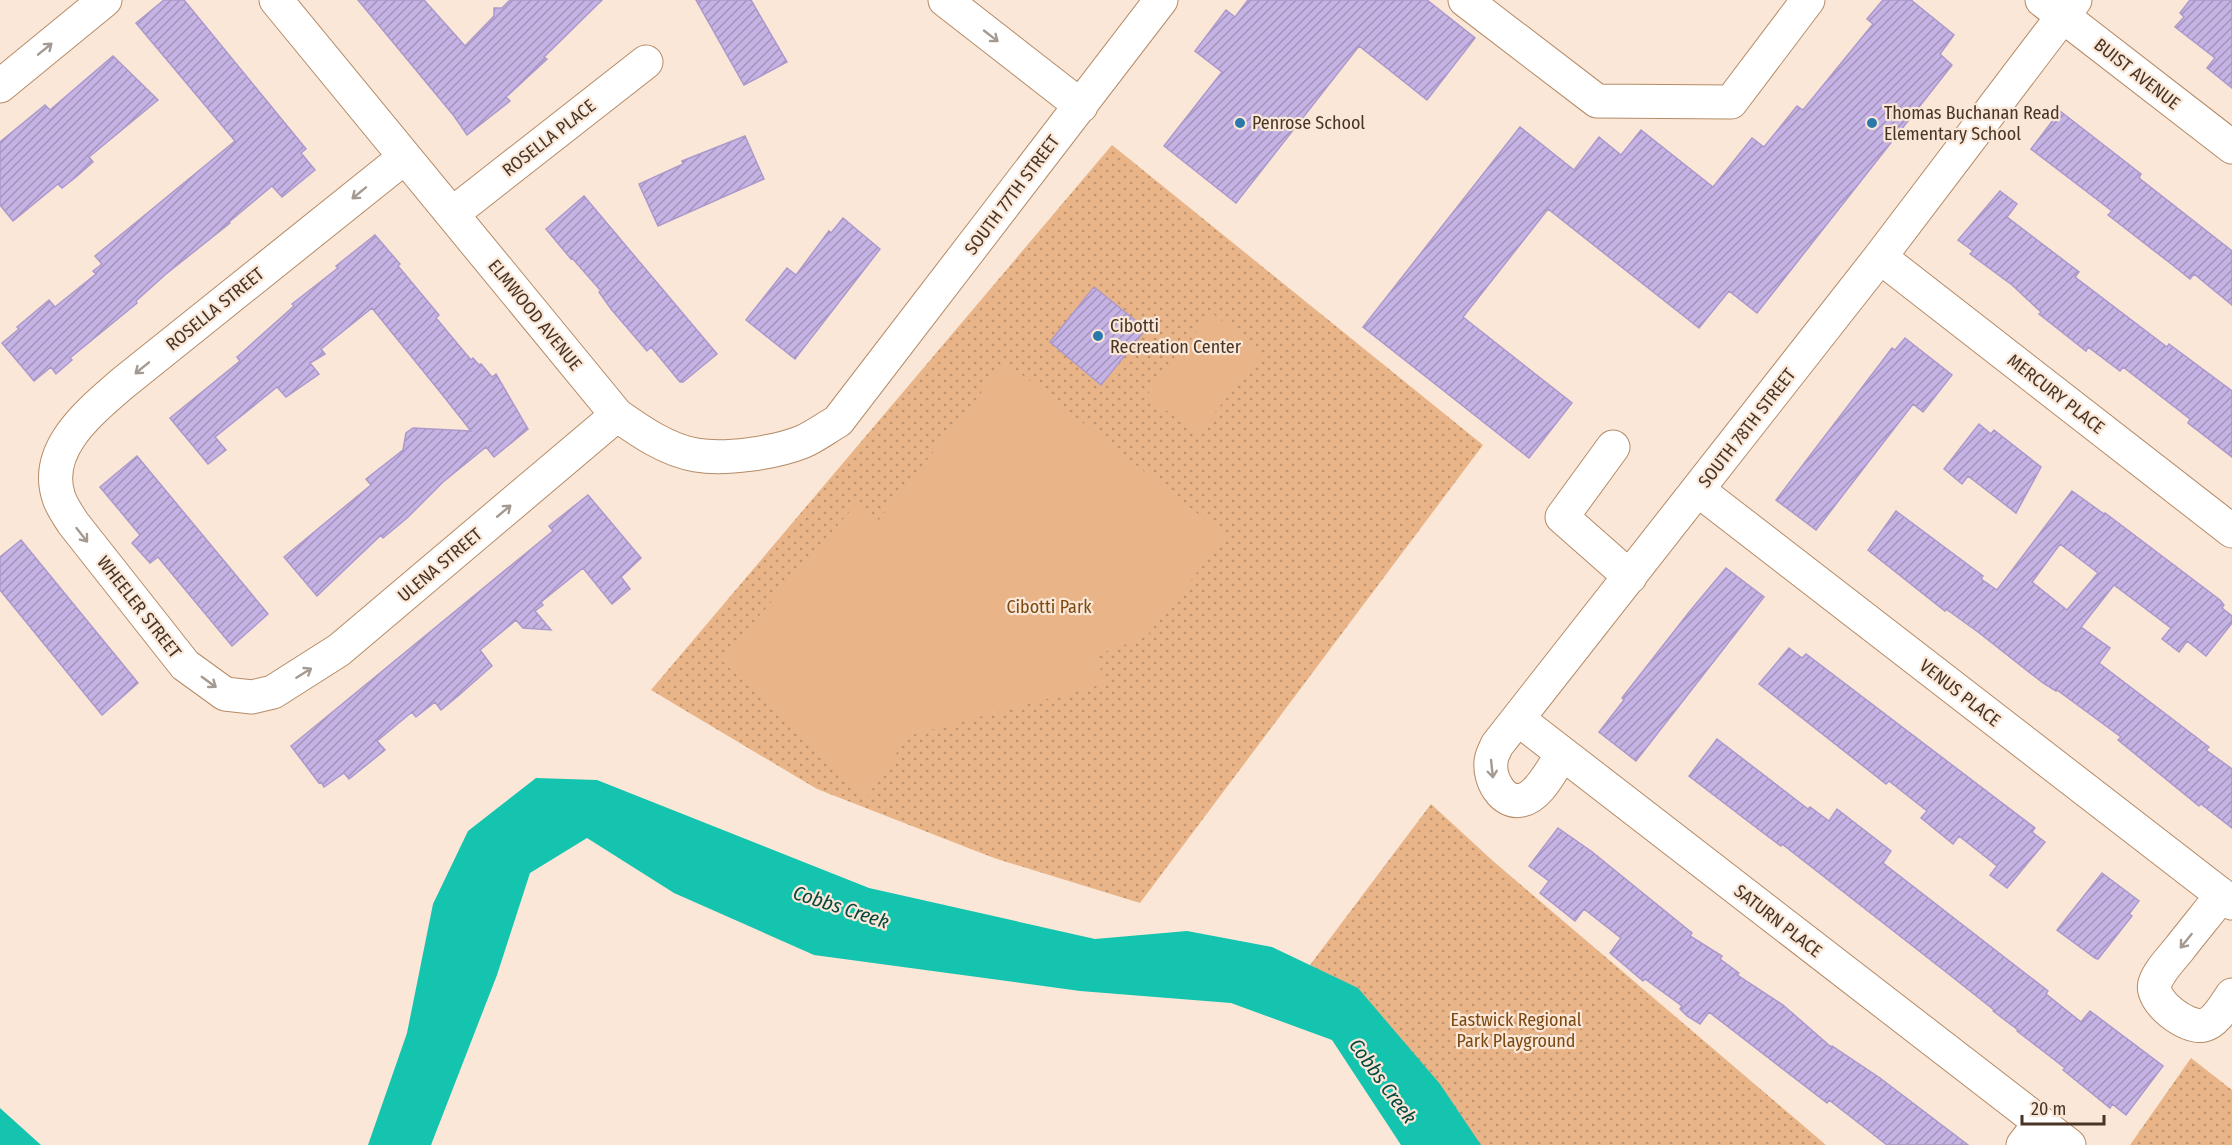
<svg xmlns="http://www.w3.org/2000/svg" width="2232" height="1145" font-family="'Fira Sans Condensed',sans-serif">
<defs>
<pattern id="park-dots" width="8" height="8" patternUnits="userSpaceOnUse" patternTransform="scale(1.5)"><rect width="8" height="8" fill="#e9b588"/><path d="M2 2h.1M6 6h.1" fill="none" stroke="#bf946f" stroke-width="1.8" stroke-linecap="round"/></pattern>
<pattern id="building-hatch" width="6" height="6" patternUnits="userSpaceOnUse" patternTransform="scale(1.5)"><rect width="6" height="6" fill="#c6b3e6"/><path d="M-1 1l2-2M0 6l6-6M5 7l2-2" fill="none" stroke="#a392ba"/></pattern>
</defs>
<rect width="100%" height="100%" fill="#fae7d7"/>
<!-- park -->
<path fill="url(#park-dots)" d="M1112,145l371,300 -343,458 -146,-45 -177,-69 -166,-99z
M1431,804l62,57 333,284h-366l-150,-180z
M2191,1058l41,32v55h-102z"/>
<!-- pitch -->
<path fill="#e9b588" d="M1212,313l50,40 -65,82 -50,-40z
M1006,362l220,174 -80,101 -49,18 7,29 -196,52 -41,61 -146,-137 136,-157 20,19z"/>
<!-- water -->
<path fill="#14c4af" d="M536,778l61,2 272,108 226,51 92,-8 85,16 86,41 82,96 41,61h-80l-69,-105 -101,-37 -151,-12 -266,-36 -140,-62 -87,-55 -57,35 -33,102 -66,170h-63l39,-112 26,-129 35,-73z
M0,1108l41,37h-41z"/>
<!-- building -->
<path fill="url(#building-hatch)" stroke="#ac99cb" stroke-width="1.5" fill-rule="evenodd" d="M164,0h20l122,149 -5,4 14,17 -33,27 -10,-11 -43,36 1,1 -64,51 -30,27 1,2 -67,55 2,2 -16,14 -5,-7 -17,14 -32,-38 17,-14 -2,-2 32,-27 6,7 41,-33 -3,-3 9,-7 -7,-8 140,-115 -99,-118z
M358,0h66l41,46 29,-30v-8h8l8,-8h92l-58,57 3,2 -41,38 4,4 -43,34 -13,-19z
M696,0h55l36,62 -43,23z
M1248,0h179l48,38 -48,62 -68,-54 -123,157 -72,-57 58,-74 -27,-21 31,-41 9,7z
M1883,0h28l43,35 -14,19 12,11 -195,248 -28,-22 -30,37 -151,-119 -85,108 109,86 -43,55 -166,-131 157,-200 54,43 25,-33 22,18 20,-25 72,57 39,-49 12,9 33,-41 6,4 70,-86 -6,-5z
M2190,0h42v88l-25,-20 8,-10 -40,-31 9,-10 -4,-4z
M113,56l45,44 -69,57 4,5 -17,15 -14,11 -4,-4 -45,37 -13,-16v-63l45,-37 5,5z
M2060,111l81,63 -2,4 93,73v54l-38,-31 -4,5 -20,-16 -62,-48 4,-4 -81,-62z
M745,136l19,43 -106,47 -19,-42 44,-20 -1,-3z
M2000,191l17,13 -10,13 72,55 -4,5 92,70 2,-3 63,47v66l-44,-34 2,-4 -67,-52 -3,4 -32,-24 -2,4 -47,-37 2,-2 -29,-27 -42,-31 3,-3 -15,-11z
M584,196l133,158 -34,28h-3l-29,-35 -4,4 -36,-42 -12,-17 2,-1 -29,-33 -1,1 -25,-30z
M843,218l37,31 -85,110 -49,-39 41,-52 9,7 33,-44 2,2z
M375,235l25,29 -2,2 41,49 -3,3 35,42 2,-2 6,7 2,-1 11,13 4,-3 32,55 -34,28 -8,-10 -43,35 -36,36 -24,20 -2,-3 -64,61 -33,-39 87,-72 -5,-6 37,-29 3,-17 7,-5 58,3 -30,-38 -69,-85 -51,41 4,5 -15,9 9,11 -33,23 -9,-10 -62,50 11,13 -18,14 -38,-46 70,-57 -3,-4 57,-51 -2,-2 46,-36 -2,-2z
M1094,287l52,42 -45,56 -51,-43z
M1905,338l47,37 -29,37 -10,-8 -97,126 -40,-30 107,-140 9,-12 3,2z
M1979,424l12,10 3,-4 47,37 -25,46 -48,-37 -6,8 -18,-15z
M137,456l131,158 -36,32 -74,-89 -8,6 -18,-20 8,-8 -40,-48z
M2072,491l32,23 1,-1 98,74 17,13 4,5 -2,3 10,8v7l-26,33 -19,-15 -8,11 -17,-13 9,-11 -57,-43 -33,42 29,21 -11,15 110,84 -3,3 26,19v59l-31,-24 -2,2 -81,-66 3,-3 -64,-47 -1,1 -13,-8 -65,-51 -32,-23 -1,2 -77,-61 28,-39 87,65 -2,3 16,11zM2060,544l38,29 -31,37 -35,-28z
M588,495l53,63 -20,19 9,12 -18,15 -29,-36 -42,34 2,3 -8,6 16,19 -28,-2 -7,-8 -36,30 12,16 -34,30 -17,14 -6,-8 -19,15 -4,-5 -35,29 8,9 -36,29 -5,-6 -20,14 -3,-5 -2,1 -28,-37 262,-215 -4,-5z
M21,540l117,143 -36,32 -102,-125v-33z
M1726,568l38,29 -128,164 -37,-29 25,-32 -2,-2 68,-87z
M1789,648l13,10 4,-4 229,174 -3,4 13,10 -38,46 -17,-13 7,-9 -38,-30 -6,8 -32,-26 6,-7 -38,-30 -3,3 -127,-100z
M1717,739l91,70 2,-2 19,14 8,-12 54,42 -8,12 147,114 18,14 -2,3 35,28 9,-11 73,55 -37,49 -14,-11 -2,4 -47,-38 2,-2 -48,-37 1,-1 -25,-19 1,-1 -48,-38 -164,-128 -1,2 -19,-14 -73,-56z
M1558,828l33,23 101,82 -2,3 32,20 -2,3 19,14 -2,2 46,30 48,42 1,-1 48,32 88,67h-81l-58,-45 -2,3 -118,-91 -9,12 -13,-8 -7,-7 2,-3 -37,-27 -2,2 -33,-28 11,-15 -37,-29 -9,12 -35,-28 9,-12 -20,-15z
M2102,873l37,28 -10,13 3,2 -34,43 -3,-1 -38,-28z"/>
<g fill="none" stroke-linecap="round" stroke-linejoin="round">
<!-- minor casing -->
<g stroke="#b68b67" stroke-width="35">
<path id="minor" d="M276,0l341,415c24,17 50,35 79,40 29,5 78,-2 106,-13 12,-5 24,-14 36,-21l323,-421
M945,0l136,106
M1465,0l132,101 134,1 77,-102
M2042,0l190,147
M0,86l105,-86
M405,157l-282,226c-32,28 -81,66 -64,115 3,9 9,17 14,25l112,142 40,29 27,3 21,-5 66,-42 278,-235
M452,214l194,-152
M1880,257l352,274
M1613,447l-51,70 68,60
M1698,490l534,413
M1518,719l551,426
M1562,755c-10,13 -22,41 -40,45 -20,5 -33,-22 -31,-38 0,-6 4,-12 6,-17l383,-488 195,-257
M2222,895c-14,18 -29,36 -43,54 -8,10 -20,22 -24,34 -6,18 33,47 49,42 12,-3 21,-20 28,-30
M2023,1145l17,-22"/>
</g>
<!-- minor -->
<use href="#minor" stroke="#fff" stroke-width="33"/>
</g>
<!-- one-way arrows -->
<defs><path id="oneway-shaft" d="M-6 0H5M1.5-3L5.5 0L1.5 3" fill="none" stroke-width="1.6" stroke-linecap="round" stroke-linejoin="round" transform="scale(1.5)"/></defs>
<g stroke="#a49a92">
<use href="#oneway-shaft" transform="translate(991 36) rotate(38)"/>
<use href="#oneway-shaft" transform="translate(45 49) rotate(-39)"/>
<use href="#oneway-shaft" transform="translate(359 193) rotate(141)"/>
<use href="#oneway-shaft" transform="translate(142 368) rotate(141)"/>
<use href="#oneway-shaft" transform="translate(504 511) rotate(-40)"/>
<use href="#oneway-shaft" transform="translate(82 535) rotate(52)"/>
<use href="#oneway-shaft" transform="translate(304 673) rotate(-32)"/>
<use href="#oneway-shaft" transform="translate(209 682) rotate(36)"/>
<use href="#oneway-shaft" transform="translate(1492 769) rotate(84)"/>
<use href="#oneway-shaft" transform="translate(2186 941) rotate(129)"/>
</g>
<!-- markers -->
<g fill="#2b78aa" stroke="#fae7d7" stroke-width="2">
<circle cx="1240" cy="123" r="6"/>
<circle cx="1872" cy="123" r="6"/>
<circle cx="1098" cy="336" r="6"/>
</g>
<g text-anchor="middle" stroke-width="4.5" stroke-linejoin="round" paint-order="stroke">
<!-- street labels -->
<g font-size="18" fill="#483526" stroke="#fae7d7">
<text transform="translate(2137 74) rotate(38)" y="6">BUIST AVENUE</text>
<text transform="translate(549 138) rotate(-38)" y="6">ROSELLA PLACE</text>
<text transform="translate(1012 195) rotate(-53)" y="6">SOUTH 77TH STREET</text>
<text transform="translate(215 309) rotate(-39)" y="6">ROSELLA STREET</text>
<text transform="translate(535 315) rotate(51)" y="6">ELMWOOD AVENUE</text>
<text transform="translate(2056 394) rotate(38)" y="6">MERCURY PLACE</text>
<text transform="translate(1747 428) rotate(-52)" y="6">SOUTH 78TH STREET</text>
<text transform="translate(440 565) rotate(-40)" y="6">ULENA STREET</text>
<text transform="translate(139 607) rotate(52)" y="6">WHEELER STREET</text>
<text transform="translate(1960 693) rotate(38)" y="6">VENUS PLACE</text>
<text transform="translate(1778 921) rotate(38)" y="6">SATURN PLACE</text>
</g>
<!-- poi labels -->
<g font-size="18" fill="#483526" stroke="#fae7d7" text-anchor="start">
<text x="1884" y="119">Thomas Buchanan Read<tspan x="1884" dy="21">Elementary School</tspan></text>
<text x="1252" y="129">Penrose School</text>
<text x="1110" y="332">Cibotti<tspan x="1110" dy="21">Recreation Center</tspan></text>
</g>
<!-- park labels -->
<g font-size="18" fill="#7c4912" stroke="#fae7d7">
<text x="1049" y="613">Cibotti Park</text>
<text x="1516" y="1026">Eastwick Regional<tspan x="1516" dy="21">Park Playground</tspan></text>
</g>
<!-- water labels -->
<g font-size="20" font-style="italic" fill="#044941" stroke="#fae7d7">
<text transform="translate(841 907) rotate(18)" y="7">Cobbs Creek</text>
<text transform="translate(1383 1081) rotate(54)" y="7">Cobbs Creek</text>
</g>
</g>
<!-- scale -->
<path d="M2022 1115v9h82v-9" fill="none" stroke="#483526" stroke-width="3"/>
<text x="2031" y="1115" font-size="18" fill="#483526" stroke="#fae7d7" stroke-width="4.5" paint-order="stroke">20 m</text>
</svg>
